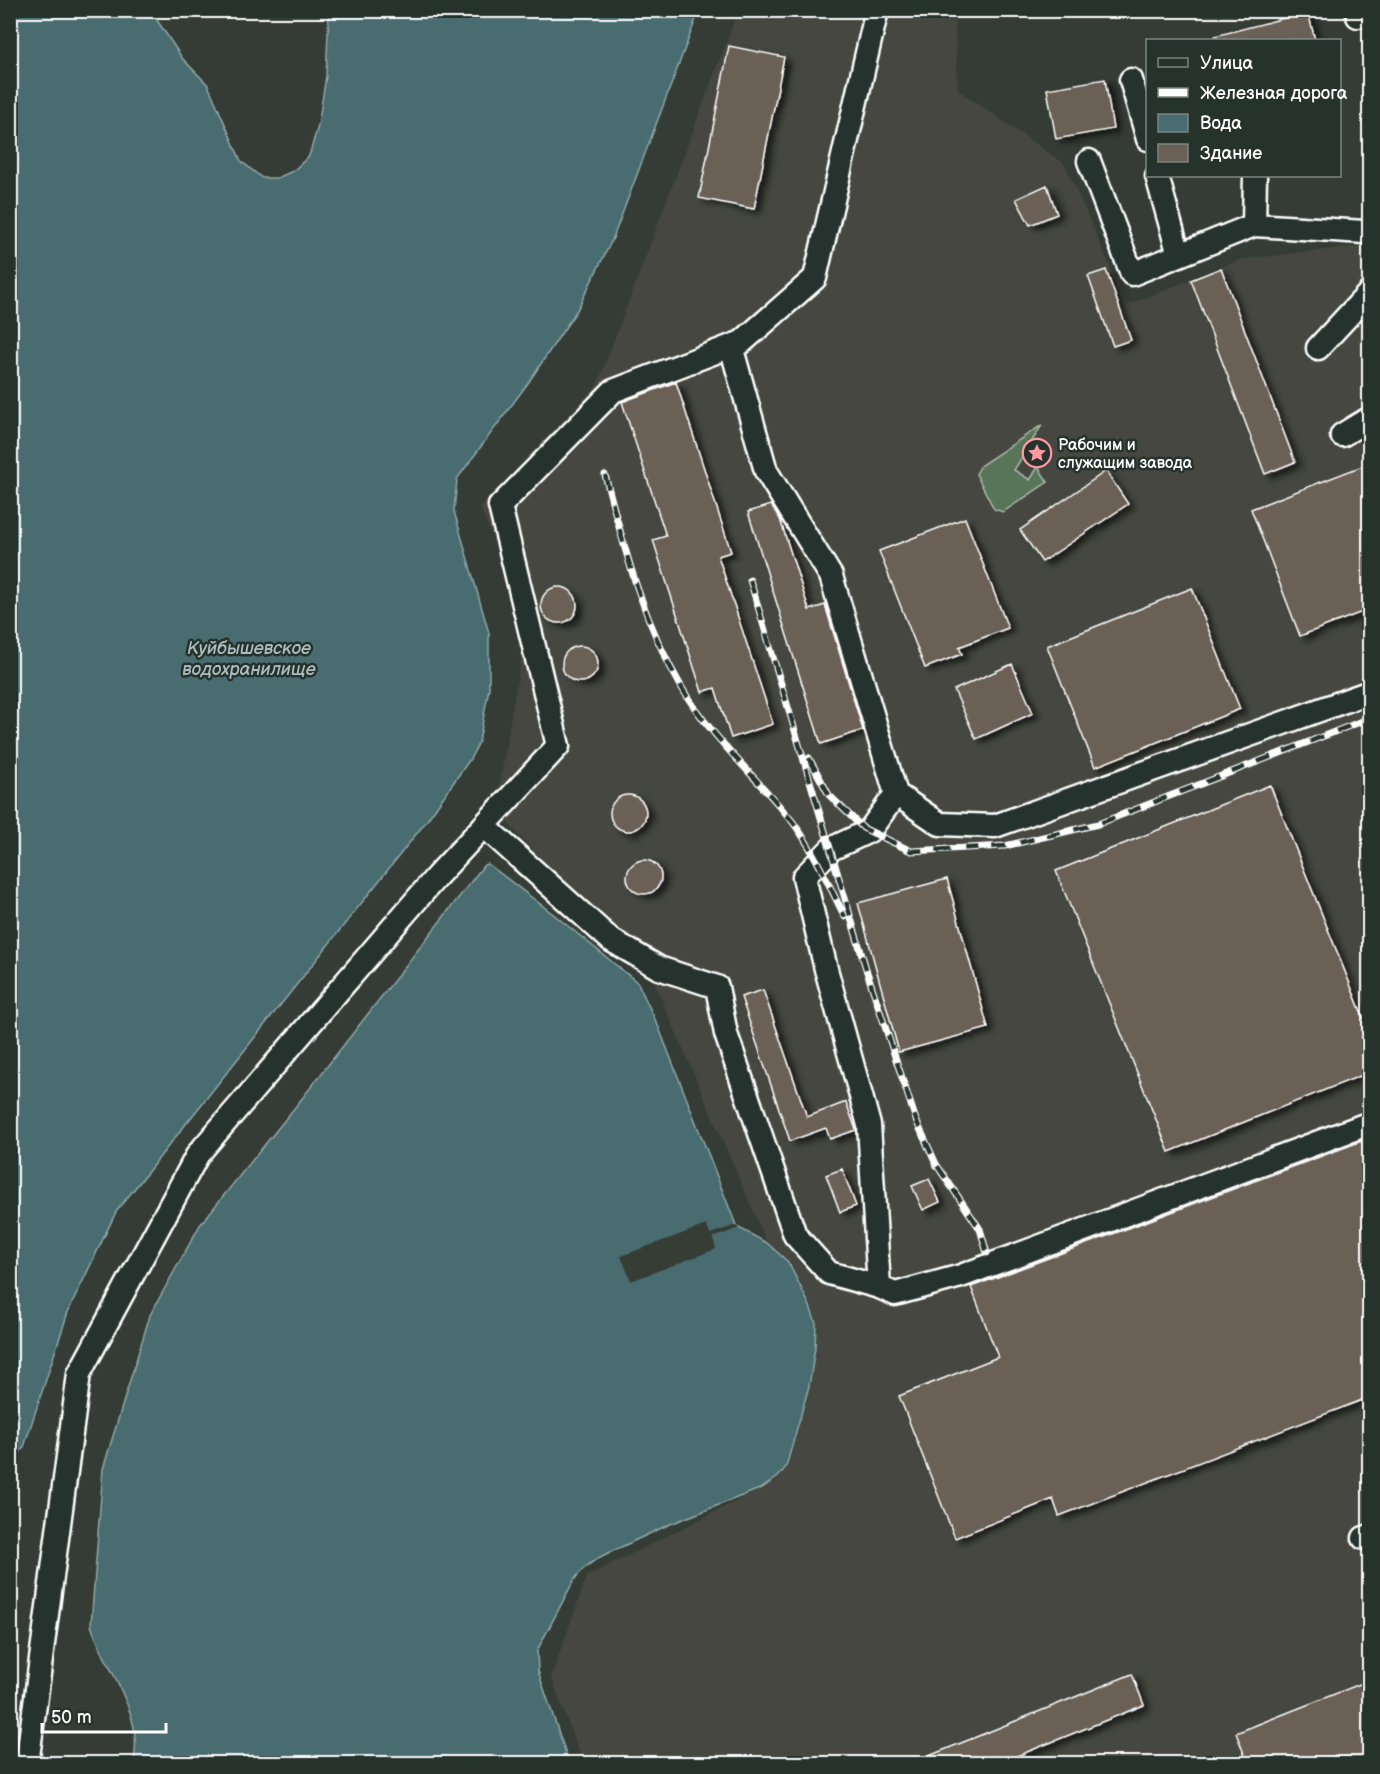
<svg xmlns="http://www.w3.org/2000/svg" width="1380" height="1774" font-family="'Balsamiq Sans',sans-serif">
<defs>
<filter id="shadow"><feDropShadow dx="6" dy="4" stdDeviation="3" flood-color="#0009"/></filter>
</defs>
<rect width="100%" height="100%" fill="#343c35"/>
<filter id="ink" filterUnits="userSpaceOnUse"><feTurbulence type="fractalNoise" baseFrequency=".0167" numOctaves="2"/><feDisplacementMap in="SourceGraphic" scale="12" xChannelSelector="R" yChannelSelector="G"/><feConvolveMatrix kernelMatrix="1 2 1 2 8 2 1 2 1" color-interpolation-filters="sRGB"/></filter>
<g filter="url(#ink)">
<!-- built -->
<path fill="#44473f" d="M738,11h216l4,79 107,74 62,141 115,-46 127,-14v1518h-786l-32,-86 36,-101 175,-88 16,-11 8,-10 23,-81 6,-38 1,-25 -7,-19 -21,-42 -21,-19 -116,-268 -156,-165 32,-187 -47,-116 117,-122z"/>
<!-- green -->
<path fill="#59745a" stroke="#acbaac" stroke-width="1.5" d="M1042,425l-28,45 16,10 8,-13 10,15 -45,30 -9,-3 -18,-35 5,-9z"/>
<!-- water -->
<path fill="#496c70" stroke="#92a7a9" stroke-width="1.5" d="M11,10l140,1 31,47 26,27 33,76 21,17h15l16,-7 16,-15 9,-30 8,-50 3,-65h370l-86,227 -36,72 -49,73 -71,96 -3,32 35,122v55l-10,54 -9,17 -45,64 -309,389 -48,100 -44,135 -13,17z
M488,864l64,49 86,70 21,45 77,197 3,3 28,15 21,19 21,42 7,19 -1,25 -6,38 -23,81 -8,10 -16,11 -94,37 -68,32 -16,11 -10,12 -37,71 1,20 31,92h-436c13,-48 -28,-94 -42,-138l12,-156 47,-154 50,-90 104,-129 180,-231z"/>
<!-- pier -->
<path fill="#343c35" d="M706,1225l4,9 26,-9 3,3 -26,10 3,11 -85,32 -10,-25z"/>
<!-- building -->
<path fill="#6b6055" stroke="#fff" stroke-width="1.5" filter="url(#shadow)" d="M1308,12l7,28h-100v-4z
M729,46l55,11 -30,152 -55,-11z
M1105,79l8,50 -57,10 -9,-50z
M1047,185l10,29 -27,11 -14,-26z
M1221,268l74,194 -30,12 -74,-194z
M1106,270l25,70 -18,6 -25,-70z
M676,382l55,170 -13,4 55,168 -42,14 -16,-50 -13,4 -49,-152 13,-4 -44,-134z
M1370,463v146l-70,27 -49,-127z
M1106,471l22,33 -86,58 -22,-32z
M771,505l9,14 29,91 16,-5 38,125 -42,14 -73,-232z
M965,518l43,110 -49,19 3,7 -37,14 -46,-117z
M541 605a18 18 0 1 1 36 0a18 18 0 1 1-36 0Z
M1192,588l48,121 -145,58 -48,-121z
M562 664a18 18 0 1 1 36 0a18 18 0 1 1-36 0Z
M1012,664l21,49 -57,26 -22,-49z
M1270,785l100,249v38l-201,80 -113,-281z
M610 813a18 18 0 1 1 36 0a18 18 0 1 1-36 0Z
M627 877a17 17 0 1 1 34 0a17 17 0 1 1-34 0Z
M947,879l41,149 -89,24 -41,-149z
M763,990l44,127 39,-15 10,28 -26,9 -4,-11 -36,13 -49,-144z
M1370,1138v259l-311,119 -6,-17 -98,39 -56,-142 99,-39 -27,-70z
M842,1169l14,37 -16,6 -14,-37z
M929,1179l11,23 -17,8 -11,-24z
M1132,1674l12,31 -147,59h-88z
M1370,1680v84h-122l-12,-31z"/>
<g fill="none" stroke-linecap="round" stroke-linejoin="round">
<!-- minor casing -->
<g stroke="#fff" stroke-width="27">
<path id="minor" d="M1358,16l12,-3
M1131,80l17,59
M1089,161l43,113 122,-49
M1157,176l22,79
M1255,176l-1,49 110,7 6,-3
M731,346l35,125 65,105 65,218 44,30 55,2 375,-134
M1318,348l52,-56
M1342,435l28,-17
M484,826l127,114 48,28 58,19 9,47 69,201 34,38 50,14 16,7 66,-18 409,-153
M879,1287l-10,-162 -43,-156 -22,-92 27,-28 38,-18 27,-37
M1364,1538l6,-2
M27,1764l52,-390 119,-220 239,-278 121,-130 -58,-240 113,-115 129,-49 73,-64 62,-268"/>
</g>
<!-- minor -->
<use href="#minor" stroke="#26332d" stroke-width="22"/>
<!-- rail casing -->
<g stroke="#fff" stroke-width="7">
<path id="rail" d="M605,475c20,75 37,145 77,213 29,50 74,88 110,133 21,27 37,65 53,96
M750,580l117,392 49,148 20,44 44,65 7,24
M809,758l20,37 34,33 48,23 94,-5 93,-22 272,-106"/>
</g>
<!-- rail -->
<use href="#rail" stroke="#26332d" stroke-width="4.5" stroke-dasharray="14" stroke-linecap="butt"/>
</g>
</g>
<!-- icons -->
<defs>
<g id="sight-ring" transform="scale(1.5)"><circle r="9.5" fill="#26332d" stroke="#ff9aa2" stroke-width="1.5"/><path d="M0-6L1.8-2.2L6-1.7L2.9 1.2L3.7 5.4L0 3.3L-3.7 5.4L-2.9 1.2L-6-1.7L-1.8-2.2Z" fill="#ff9aa2"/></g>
</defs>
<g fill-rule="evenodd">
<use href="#sight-ring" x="1037" y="453"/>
</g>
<g text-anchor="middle" stroke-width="5" stroke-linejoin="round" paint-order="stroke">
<!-- poi labels -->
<g font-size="16" fill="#fff" stroke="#26332d" text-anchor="start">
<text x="1058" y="450">Рабочим и<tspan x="1058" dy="18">служащим завода</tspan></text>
</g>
<!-- water labels -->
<g font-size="18" font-style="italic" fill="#adbdbf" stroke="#26332d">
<text x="249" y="654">Куйбышевское<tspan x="249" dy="21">водохранилище</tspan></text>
</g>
</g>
<!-- margin -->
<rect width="1380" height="1774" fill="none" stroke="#26332d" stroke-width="36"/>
<rect x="18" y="18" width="1344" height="1738" fill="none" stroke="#fff" stroke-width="2" filter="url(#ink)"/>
<!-- legend -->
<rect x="1146" y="39" width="195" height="138" fill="#26332d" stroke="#7d8581" stroke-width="1.5"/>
<rect x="1158" y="58" width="30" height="9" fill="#26332d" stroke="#7d8581" stroke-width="1.5"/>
<text x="1200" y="69" font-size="18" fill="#ffffff">Улица</text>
<rect x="1158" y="88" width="30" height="9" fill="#ffffff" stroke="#7d8581" stroke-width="1.5"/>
<text x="1200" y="99" font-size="18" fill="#ffffff">Железная дорога</text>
<rect x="1158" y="114" width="30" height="18" fill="#496c70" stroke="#7d8581" stroke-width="1.5"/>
<text x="1200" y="129" font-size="18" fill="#ffffff">Вода</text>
<rect x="1158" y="144" width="30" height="18" fill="#6b6055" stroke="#7d8581" stroke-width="1.5"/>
<text x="1200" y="159" font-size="18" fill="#ffffff">Здание</text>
<!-- scale -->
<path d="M42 1723v9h124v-9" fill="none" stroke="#ffffff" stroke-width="3"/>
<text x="51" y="1723" font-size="18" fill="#ffffff" stroke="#26332d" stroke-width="4.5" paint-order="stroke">50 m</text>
</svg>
